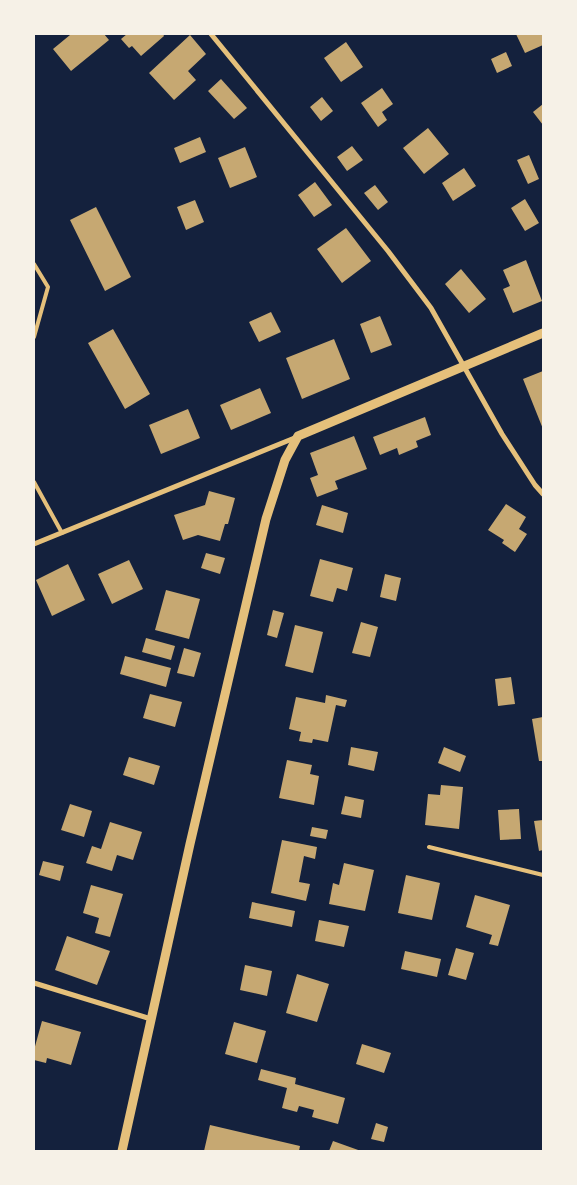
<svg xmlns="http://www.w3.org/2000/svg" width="577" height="1185" font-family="'Exo 2',sans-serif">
<rect width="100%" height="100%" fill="#14213d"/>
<!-- building -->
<path fill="#c6a872" d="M69,34h35l5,6 -38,31 -18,-22 17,-14z
M127,34h36l1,2 -23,20 -9,-10 -3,2 -8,-9z
M516,34h27v11l-18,8z
M190,35l16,19 -18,17 8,9 -22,20 -25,-27z
M346,42l17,25 -22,15 -17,-24z
M506,52l6,14 -15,7 -6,-14z
M221,79l26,29 -13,11 -26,-28z
M382,88l11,16 -11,8 5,8 -9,7 -17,-24z
M322,97l11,14 -12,10 -11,-14z
M543,104v21l-10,-13z
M428,128l21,26 -25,20 -21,-26z
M200,137l6,15 -26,11 -6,-15z
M352,146l11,14 -16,11 -10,-14z
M245,147l12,30 -27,11 -12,-30z
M529,155l10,24 -11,5 -11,-24z
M464,168l12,18 -23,15 -11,-18z
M315,182l17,23 -18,12 -16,-22z
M375,185l13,17 -10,8 -14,-17z
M525,199l14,24 -14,8 -14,-23z
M195,200l9,22 -18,8 -9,-23z
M96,207l35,70 -26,14 -35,-71z
M346,228l25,33 -29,22 -25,-34z
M526,260l16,41 -29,12 -10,-24 7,-3 -7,-16z
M461,269l25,30 -17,14 -24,-29z
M271,312l10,20 -22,10 -10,-20z
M380,316l12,29 -21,8 -11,-29z
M113,329l37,65 -25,15 -37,-66z
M334,339l16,40 -48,20 -16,-41z
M543,371v58l-20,-50z
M260,388l11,25 -40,17 -11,-25z
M188,409l12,29 -39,16 -12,-29z
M425,417l6,18 -15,6 2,6 -19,8 -2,-7 -17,7 -7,-18z
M354,436l13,33 -32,12 3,8 -21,8 -7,-19 8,-3 -8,-22z
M209,491l26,7 -7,26h-3l-5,17 -22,-6 -15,5 -9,-25 31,-10z
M506,504l20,13 -7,12 8,5 -12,18 -13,-9 2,-3 -16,-10z
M322,505l26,8 -5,20 -27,-8z
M206,553l19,5 -5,16 -19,-6z
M320,559l33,9 -6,23 -10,-3 -4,14 -23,-6z
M129,560l14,29 -31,15 -14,-30z
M68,564l17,36 -33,16 -16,-36z
M385,574l16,4 -5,23 -16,-4z
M166,590l34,9 -11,40 -34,-9z
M273,610l11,3 -7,25 -10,-3z
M361,622l17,5 -8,30 -18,-4z
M295,625l28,7 -10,41 -28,-7z
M146,638l29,8 -4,14 -29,-8z
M184,648l17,5 -7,24 -17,-4z
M125,656l46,12 -5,19 -46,-13z
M511,677l4,27 -17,2 -3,-27z
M150,694l32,8 -7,25 -32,-9z
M326,695l21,5 -2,7 -9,-2 -8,37 -15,-3 -1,4 -13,-2 2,-9 -12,-3 7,-32 29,6z
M543,717v44h-4l-7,-42z
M351,747l27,5 -4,19 -26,-6z
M444,747l22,9 -6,16 -22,-9z
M129,757l31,9 -6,19 -31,-10z
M287,760l25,5 -2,9 9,2 -5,29 -35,-7z
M441,785l22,2 -4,42 -34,-4 3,-31 12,1z
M345,796l19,4 -3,18 -20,-4z
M70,804l22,7 -8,26 -23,-7z
M519,809l2,30 -21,1 -2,-30z
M543,820v30l-4,1 -5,-30z
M110,822l32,10 -9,28 -16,-5 -5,16 -26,-8 6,-17 9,3z
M312,827l16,3 -2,9 -16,-3z
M282,840l35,7 -2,12 -11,-3 -5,26 11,2 -4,17 -35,-8z
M43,861l21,5 -4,15 -21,-6z
M344,863l30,7 -9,41 -36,-7 4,-21 6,2z
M406,875l34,8 -8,37 -34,-7z
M91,885l32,9 -13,43 -15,-4 4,-15 -16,-5z
M475,895l35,10 -12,41 -9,-2 3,-9 -26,-8z
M252,902l43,9 -3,16 -43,-9z
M319,920l30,6 -5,21 -29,-6z
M67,936l43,15 -13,34 -42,-15z
M456,948l18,5 -8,27 -18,-5z
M405,951l36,8 -4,18 -36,-8z
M245,965l27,6 -5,25 -27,-6z
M297,974l32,10 -12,38 -31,-9z
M42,1021l39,11 -10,33 -24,-7 -1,5 -12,-3v-10z
M234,1022l32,9 -9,32 -32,-9z
M362,1044l29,9 -7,20 -28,-9z
M261,1069l35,9 -1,6 50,14 -7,26 -26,-7 2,-7 -15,-4 -2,6 -15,-4 5,-20 -29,-8z
M376,1123l12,4 -4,15 -13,-3z
M210,1125l90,21 -1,5h-95z
M333,1141l28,10h-32z"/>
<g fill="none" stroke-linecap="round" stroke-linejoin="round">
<!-- service -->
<path stroke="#e5c07b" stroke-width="4" d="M34,264l14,23 -14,50
M34,482l28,51
M429,847l114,28"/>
<!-- minor -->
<path stroke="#e5c07b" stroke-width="5" d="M211,34l177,217 43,57 71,126 33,51 8,9
M34,544l263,-107
M34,983l117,36"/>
<!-- tertiary -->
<path stroke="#e5c07b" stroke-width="9" d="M122,1151l68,-307 76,-325 19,-59 13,-24 245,-103"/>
</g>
<!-- border -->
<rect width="577" height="1185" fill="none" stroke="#f6f1e7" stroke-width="70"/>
</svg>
